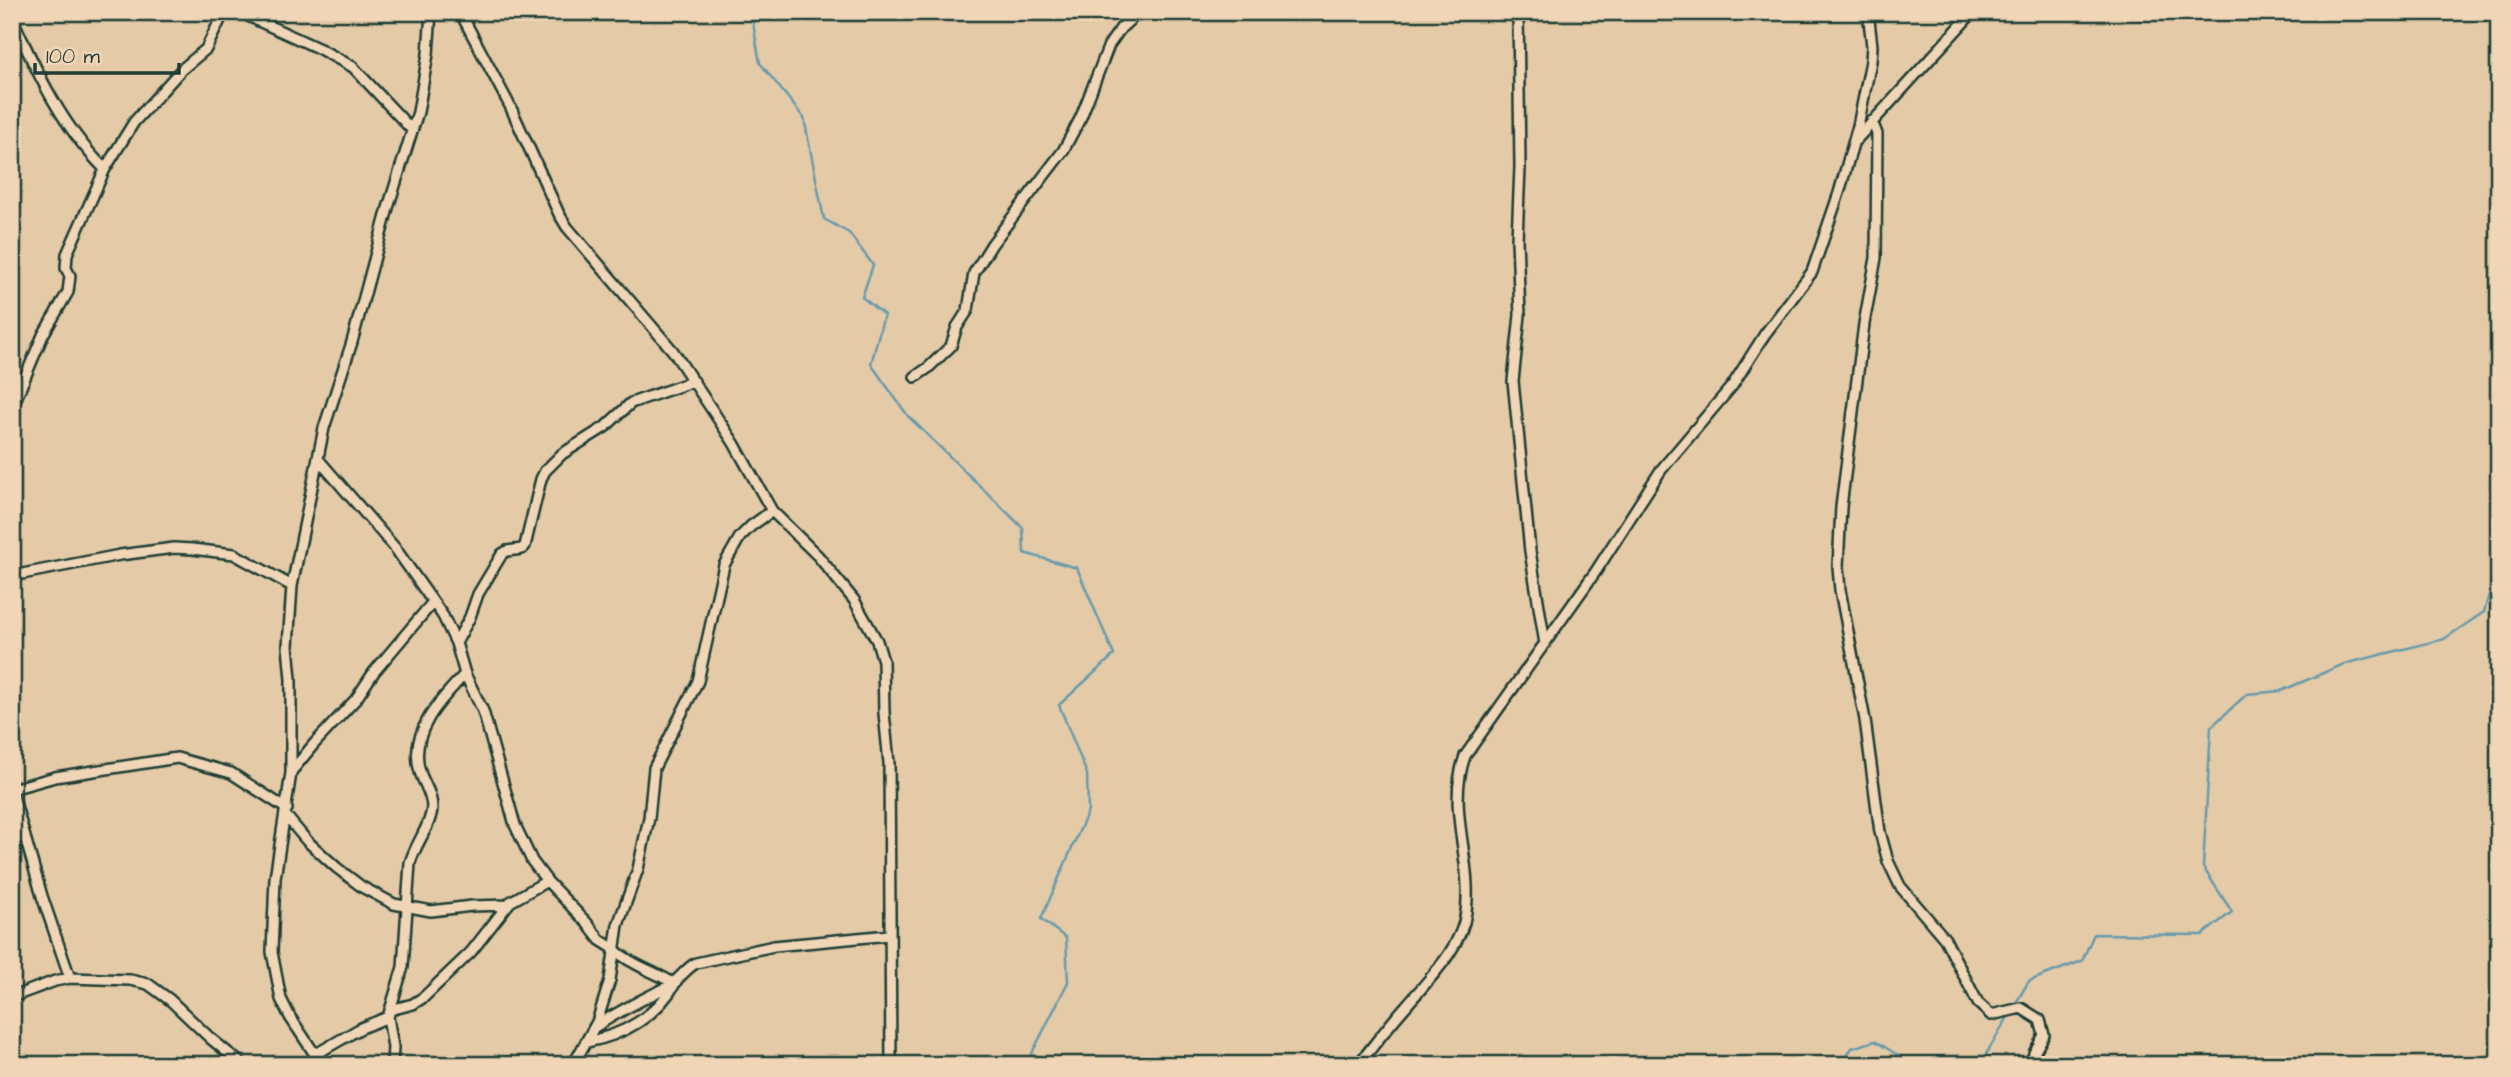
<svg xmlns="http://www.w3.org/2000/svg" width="2511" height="1077" font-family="'Architects Daughter',sans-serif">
<rect width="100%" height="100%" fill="#e4caa6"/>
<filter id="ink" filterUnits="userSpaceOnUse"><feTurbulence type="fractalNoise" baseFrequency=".0143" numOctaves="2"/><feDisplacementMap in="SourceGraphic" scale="14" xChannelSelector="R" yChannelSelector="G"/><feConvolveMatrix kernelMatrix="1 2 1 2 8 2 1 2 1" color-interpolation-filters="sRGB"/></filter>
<g filter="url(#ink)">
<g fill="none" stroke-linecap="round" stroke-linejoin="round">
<!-- stream -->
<path stroke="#699bad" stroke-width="2.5" d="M751,12l9,51 44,55 20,101 25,14 24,32 -11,32 22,18 -13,49 37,52 115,112 1,25 53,15 37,87 -55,50 28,69 1,37 -47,108 25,19 2,44 -42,83
M2014,1006l15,-25 53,-20 12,-27 108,1 30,-23 -29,-45 8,-140 36,-33 34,-3 63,-27 100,-25 40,-27 15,-52
M1840,1065l12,-17 23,-7 39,24
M1968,1065l17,-9 24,-41"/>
<!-- minor casing -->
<g stroke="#1f3d34" stroke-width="14">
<path id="minor" d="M239,12l81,37 33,18 59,63
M460,12l51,96 48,106 8,13 106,124 61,92 38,68 46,45 36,44 23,41 6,20 1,52 5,50 2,302
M1518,12l2,155 -3,73 3,75 -7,66 17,170 15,93
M12,18c25,54 50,109 93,151
M1872,121l5,13 -1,124 -12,66 -23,183 -3,60 2,23 25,130 15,112 8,29 12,25 45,53 33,64 13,12 30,-7 19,12 4,15 -10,18 -3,12
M1856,140l117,-128
M915,377l13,-9 23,-22 6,-19 11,-17 6,-37 18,-29 71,-93 18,-34 28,-72 12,-17 18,-16
M12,408l31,-73 25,-43 2,-16 -4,-8 1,-14 38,-85 29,-47 47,-52 25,-21 18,-37
M318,459l77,89 48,68 13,27 9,31 18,37 32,114 17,36 15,20 40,42 13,17 16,10
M12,576l108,-21 54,-7 18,1 42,5 58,32
M456,643l14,-26 8,-23 24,-40 5,-3 15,-2 3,-3 16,-67 4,-8 17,-17 43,-27 26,-24 63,-22
M291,772l23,-28 42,-45 18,-27 59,-70
M12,789l43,-12 122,-19 54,15 56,36
M12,792l30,104 28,82
M286,816l21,25 30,27 25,19 32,17 37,7 41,-5 36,-1
M616,951c17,15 38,20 57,32
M12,997l43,-16 15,-3 60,2 18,4 22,16 40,38 33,27
M390,1010l23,-6 11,-7 47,-45 39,-50 37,-21
M595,1027c25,-17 50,-28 75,-42 10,-6 15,-16 26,-22l78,-17 115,-11
M587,1042c37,-7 70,-26 89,-60
M316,1054l45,-26 27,-11
M322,1065l-32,-48 -9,-18 -9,-47 3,-74 16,-105v-94l-3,-33 4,-60 32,-158 28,-86 36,-134 30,-96 10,-58 3,-42
M392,1065l1,-18 -5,-30 15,-50 7,-104c5,-19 21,-37 22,-55 0,-14 -8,-24 -12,-36 -12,-39 20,-72 45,-98
M573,1065l24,-43 13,-42 8,-55 20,-56 11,-51 5,-50 44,-87 26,-116 16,-28 11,-11 21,-15
M1358,1065c16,-20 31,-40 48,-59 22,-26 56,-58 60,-94 7,-53 -20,-102 -1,-156l131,-185 65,-101 71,-84 33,-52 47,-62 27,-79 19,-67 13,-65 1,-15 -4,-34"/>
</g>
<!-- minor -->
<use href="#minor" stroke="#f0d6b7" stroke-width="9"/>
</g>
</g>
<!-- margin -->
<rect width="2511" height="1077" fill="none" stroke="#f0d6b7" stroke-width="42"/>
<rect x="21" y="21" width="2469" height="1035" fill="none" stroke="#1f3d34" stroke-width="2.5" filter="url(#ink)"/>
<!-- scale -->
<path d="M35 63v10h144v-10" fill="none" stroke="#1f3d34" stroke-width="3.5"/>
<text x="46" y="63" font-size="21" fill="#1f3d34" stroke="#f0d6b7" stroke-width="5" paint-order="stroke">100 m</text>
</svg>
